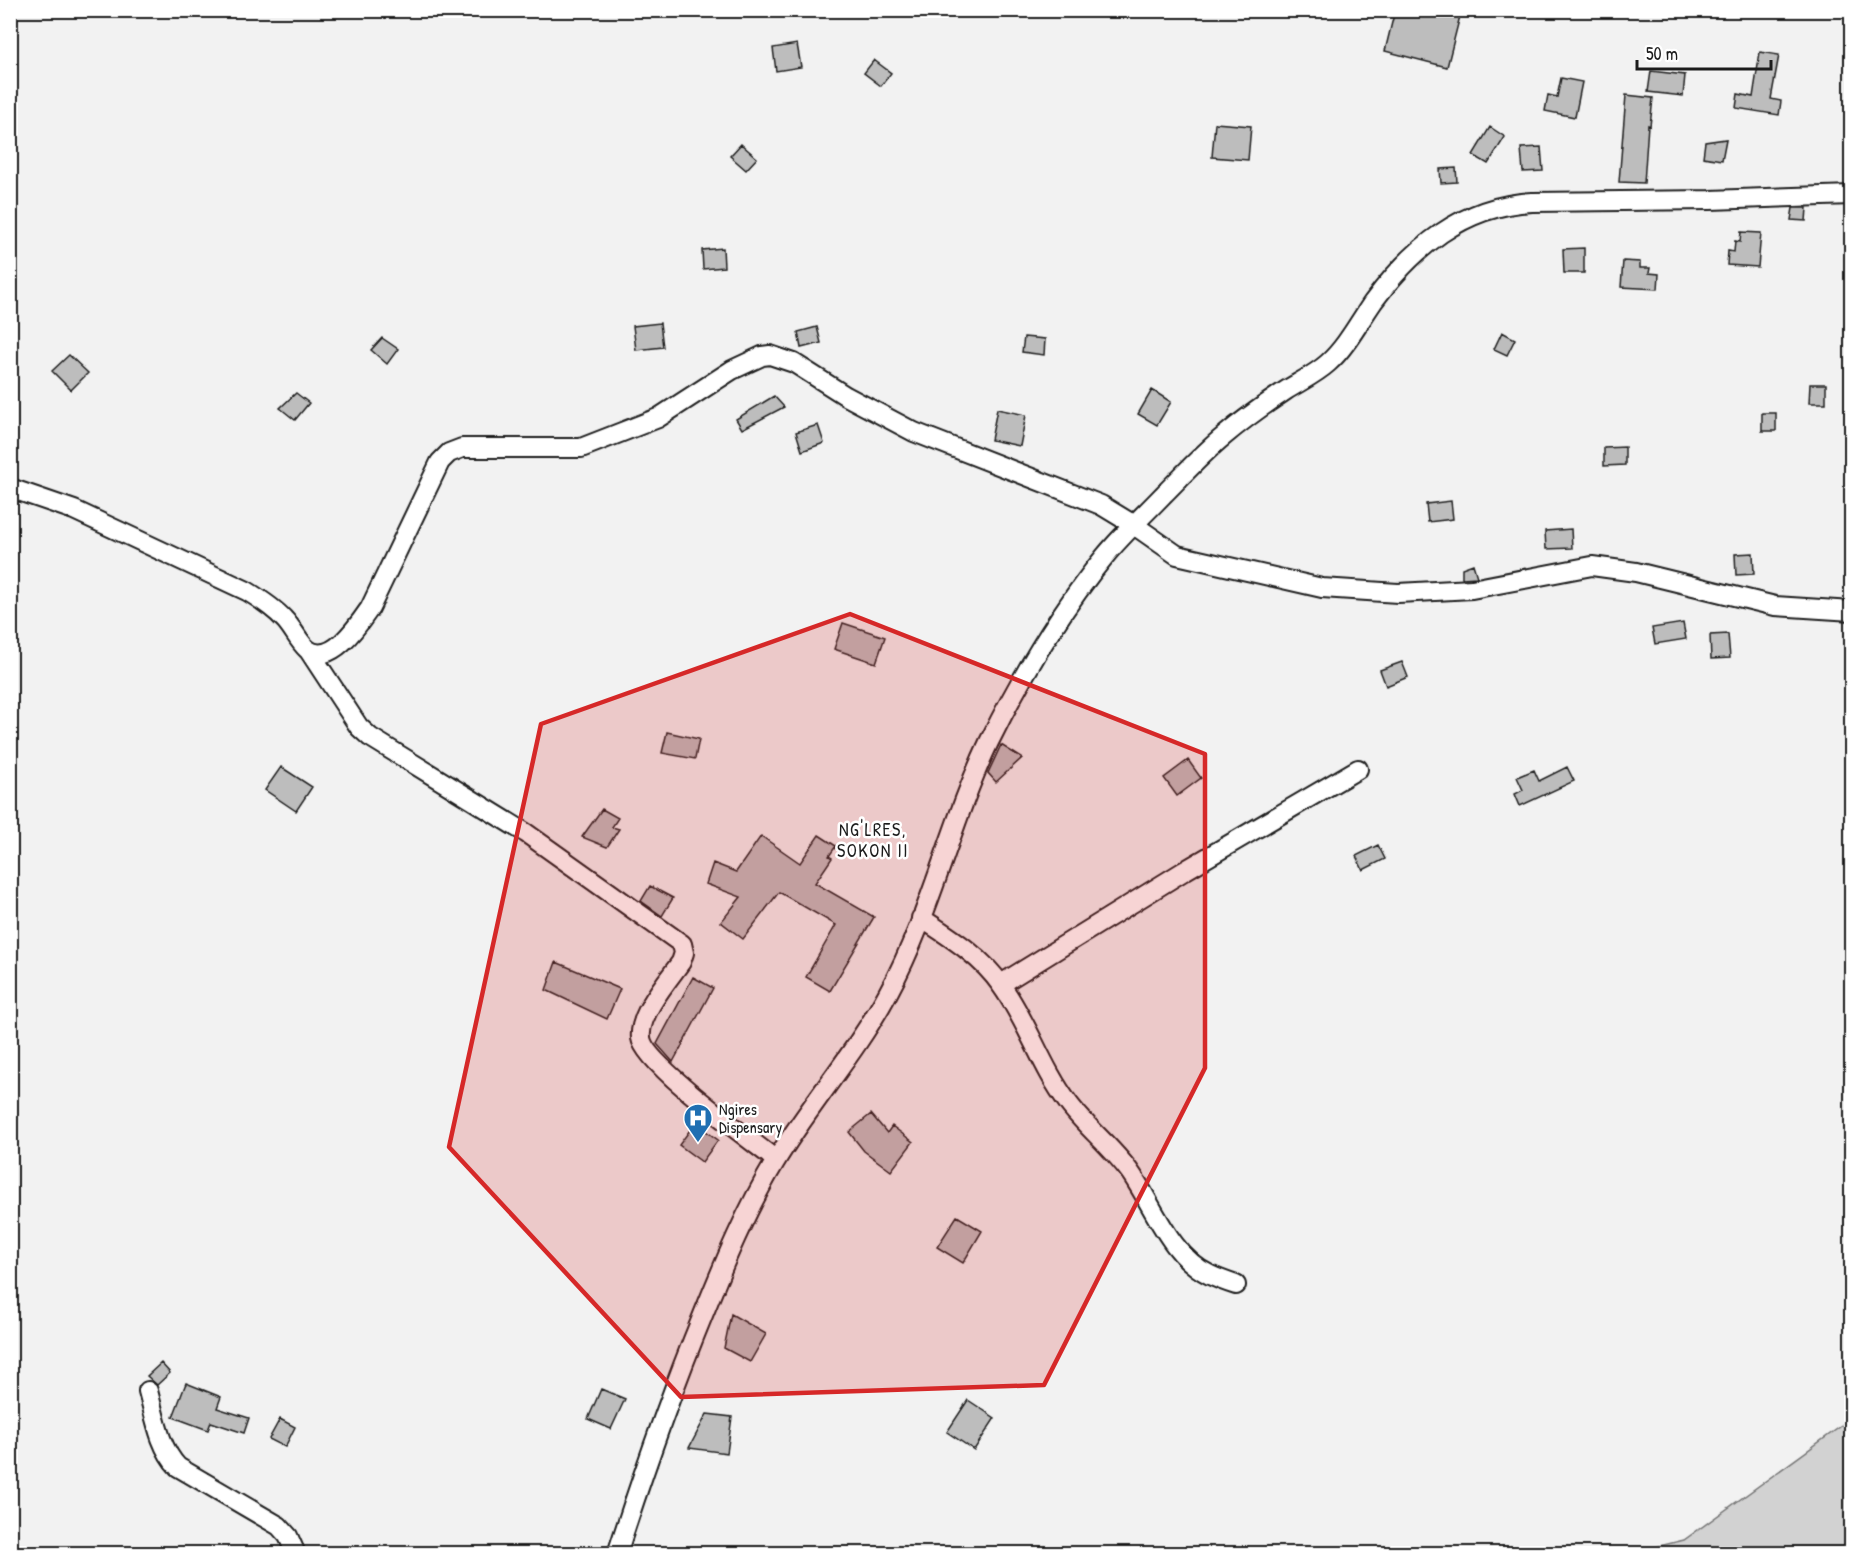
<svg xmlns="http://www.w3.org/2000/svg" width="1862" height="1564" font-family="'Patrick Hand',sans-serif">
<rect width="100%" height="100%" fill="#f2f2f2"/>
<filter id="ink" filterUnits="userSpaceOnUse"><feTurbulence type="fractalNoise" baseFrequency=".0167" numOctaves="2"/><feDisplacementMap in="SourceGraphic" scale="12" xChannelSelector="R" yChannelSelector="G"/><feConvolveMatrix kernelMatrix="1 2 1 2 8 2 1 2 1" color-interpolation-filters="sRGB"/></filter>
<g filter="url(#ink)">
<!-- green -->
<path fill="#d2d2d2" stroke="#777" stroke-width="1.5" d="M1851,1419v134h-220l53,-13z"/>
<!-- building -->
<path fill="#bdbdbd" stroke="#1c1c1c" stroke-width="1.5" d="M1395,10h43l22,6 -13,51 -62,-16z
M797,44l4,23 -25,4 -3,-23z
M1760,52l19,3 -8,44 10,2 -2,14 -43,-7 2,-14 15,3z
M874,60l17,13 -10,13 -17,-13z
M1651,71l34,4 -2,21 -35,-4z
M1561,78l21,4 -7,35 -30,-6 3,-16 9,2z
M1626,95l27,3 -3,28 -2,-1 -4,58 -25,-1z
M1215,123l36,3 -3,34 -36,-3z
M1490,127l15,10 -17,27 -15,-9z
M1726,139l-4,21 -19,-3 2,-15z
M741,144l16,14 -11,12 -16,-14z
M1541,147l2,24 -20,1 -2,-24z
M1456,168l1,14 -16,1 -1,-14z
M1793,208h14l-1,13 -15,-1z
M1741,232l20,1 -3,34 -31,-2 1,-14 6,1 1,-11 5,1z
M723,248l1,19 -21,2 -1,-19z
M1584,248v25h-20l-1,-24z
M1623,261l17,1v6h10l-1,5 10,1 -1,15 -37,-2z
M660,323l3,24 -27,3 -3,-24z
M817,327l4,16 -20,5 -3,-16z
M1502,332l13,7 -8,16 -13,-6z
M1024,337l21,2 -1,16 -22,-3z
M382,338l16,11 -11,15 -16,-14z
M69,355l19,18 -17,17 -19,-19z
M1810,384h16v19h-17z
M1152,390l19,12 -14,23 -19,-11z
M296,393l13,10 -14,17 -15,-12z
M774,396l10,11 -42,22 -6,-10z
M997,409l29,6 -6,31 -29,-6z
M1762,413h14v18h-14z
M818,425l6,18 -22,8 -6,-19z
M1625,447v18l-21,1v-18z
M1451,501l2,18 -25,3 -2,-18z
M1571,529l1,19 -26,1 -1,-18z
M1753,553l1,21 -18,1 -1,-21z
M1473,564l4,13 -15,1v-10z
M843,623l42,14 -9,26 -42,-14z
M1683,623l3,16 -31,5 -3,-16z
M1728,634l2,24 -19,1 -1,-24z
M1402,662l6,15 -22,9 -6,-16z
M667,732l32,7 -4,20 -33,-6z
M1001,745l21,13 -26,24 -8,-9z
M1188,760l13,18 -24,18 -13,-18z
M281,767l31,20 -16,24 -31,-21z
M1567,767l7,14 -54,25 -5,-12 8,-4 -6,-13 17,-7 5,11z
M602,809l16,9 -6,9 7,2 -12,18 -25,-10z
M819,835l17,11 -7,10 3,2 -17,25 59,34 -44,74 -24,-14 30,-52 -57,-33 -36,47 -22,-17 20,-25 -35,-13 7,-21 23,9 25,-36 39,27z
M1378,845l7,14 -22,11 -7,-14z
M650,886l23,12 -11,18 -21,-15z
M556,962l64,27 -13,30 -61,-29z
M693,977l20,11 -40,74 -16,-18z
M871,1114l16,19 5,-7 21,16 -22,29 -27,-20 -15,-19z
M695,1123l23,17 -16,22 -23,-17z
M957,1216l25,15 -19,32 -26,-16z
M731,1314l35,20 -16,28 -26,-14z
M161,1363l9,10 -13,12 -10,-9z
M186,1383l35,14 -4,11 32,10 -5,15 -33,-11 -3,8 -35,-13z
M601,1389l24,10 -14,30 -23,-10z
M968,1400l27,18 -21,32 -27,-18z
M707,1414l25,3 -5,36 -38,-5z
M280,1419l15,8 -10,20 -16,-8z"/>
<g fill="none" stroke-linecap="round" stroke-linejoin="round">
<!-- minor casing -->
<g stroke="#1c1c1c" stroke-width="22">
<path id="minor" d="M10,488l64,22 173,81c13,8 27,17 37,28 9,9 14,22 23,30 23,19 52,-25 63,-41l70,-146 9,-9 13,-5h119l77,-30 74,-48 30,-14 8,-1 24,8 52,33 68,36 187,73 33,20 43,30 145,33 76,5 74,-4 120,-23 44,6 139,34 77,5
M309,651l50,76 11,10 156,96 156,111 2,9 -3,9c-13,18 -43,53 -40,76 3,26 110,102 135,122
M921,918c29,19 60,38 80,67 27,37 40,82 68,119 18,24 43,43 61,68 24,34 40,84 80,103 8,4 17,7 26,10
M1001,984l183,-113 174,-102
M148,1391c7,25 11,56 30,76l101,59 9,10 8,18
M617,1554c26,-81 54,-161 86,-239 21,-52 43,-105 72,-153 35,-58 81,-109 113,-169 43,-79 62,-169 101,-251 32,-65 70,-130 116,-186 18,-22 39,-41 58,-61 20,-20 39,-41 61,-59 20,-17 40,-31 61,-45 14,-9 31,-17 43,-28 18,-16 31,-41 45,-61 40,-54 89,-96 159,-100l178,-2 142,-5"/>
</g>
<!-- minor -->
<use href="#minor" stroke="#fff" stroke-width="18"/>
</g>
</g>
<!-- marked area -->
<path fill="#d62828" fill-opacity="0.2" stroke="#d62828" stroke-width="4.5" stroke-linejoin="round" d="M850,614l355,140v314l-161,317 -363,12 -232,-250 92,-423z"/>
<!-- icons -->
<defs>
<g id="hospital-pin" transform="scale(1.5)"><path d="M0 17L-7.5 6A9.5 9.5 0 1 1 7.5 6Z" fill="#1f6fb2" stroke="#fff"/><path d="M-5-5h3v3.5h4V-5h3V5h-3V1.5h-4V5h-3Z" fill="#fff"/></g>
</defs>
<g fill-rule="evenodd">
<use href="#hospital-pin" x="698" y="1118"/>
</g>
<g text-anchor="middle" stroke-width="5" stroke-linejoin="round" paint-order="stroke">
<!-- poi labels -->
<g font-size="16" fill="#1c1c1c" stroke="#fff" text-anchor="start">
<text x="719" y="1115">Ngires<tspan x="719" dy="18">Dispensary</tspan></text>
</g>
<!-- neighbourhood labels -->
<g font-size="18" letter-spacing="1.5" fill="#1c1c1c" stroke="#fff">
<text x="873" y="836">NG'LRES,<tspan x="873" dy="21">SOKON II</tspan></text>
</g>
</g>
<!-- margin -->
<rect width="1862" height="1564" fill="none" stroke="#fff" stroke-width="36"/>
<rect x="18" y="18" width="1826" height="1528" fill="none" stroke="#1c1c1c" stroke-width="2" filter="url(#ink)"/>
<!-- scale -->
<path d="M1637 60v9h134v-9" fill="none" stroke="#1c1c1c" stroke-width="3"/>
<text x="1646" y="60" font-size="18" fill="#1c1c1c" stroke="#ffffff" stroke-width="4.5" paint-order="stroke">50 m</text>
</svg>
